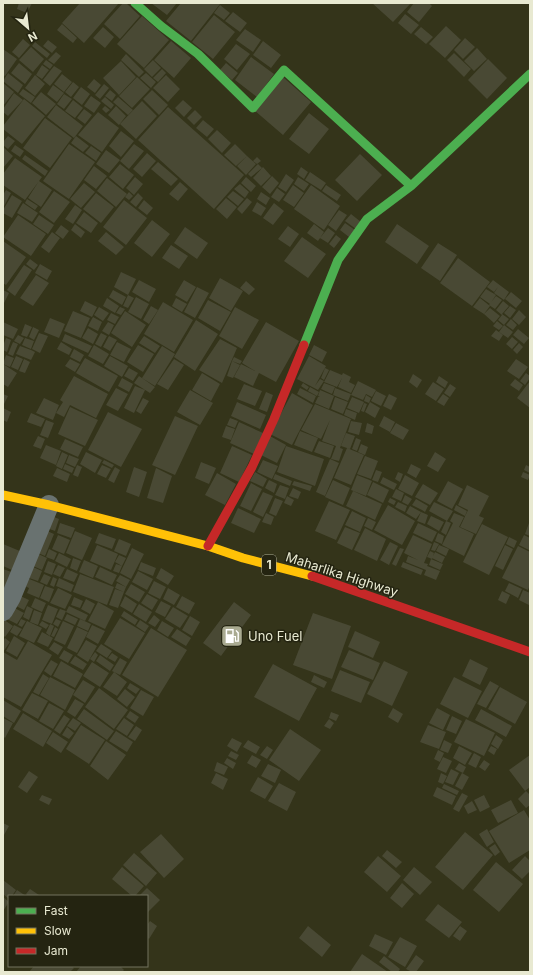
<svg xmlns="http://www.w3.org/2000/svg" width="533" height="975" font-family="Inter,sans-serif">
<rect width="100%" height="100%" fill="#34341a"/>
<!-- building -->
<path fill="#494934" d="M19,3h13l-5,10 -10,-4z
M80,3h39l-35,40 -22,-20z
M123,3h3l14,13 -20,23 -16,-15z
M151,3h26l-10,12z
M181,3h37l2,1 -29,37 -25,-20z
M372,3h39l-18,19z
M414,3h15l3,3 -13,16 -12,-10z
M220,5l10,8 -6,7 -10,-7z
M233,12l14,11 -7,9 -15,-11z
M405,14l14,11 -8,9 -13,-11z
M214,15l21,17 -22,27 -21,-17z
M142,16l27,24 -25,28 -27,-24z
M62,24l15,14 -4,5 -16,-13z
M446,26l15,14 -16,18 -16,-14z
M103,27l11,10 -9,11 -12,-10z
M421,27l12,10 -7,7 -12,-10z
M245,29l16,11 -8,12 -17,-12z
M465,38l10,9 -12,12 -9,-9z
M23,39l7,6 -11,13 -7,-6z
M48,40l9,7 -5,6 -9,-7z
M171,41l20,17 -17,20 -20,-18z
M263,41l18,14 -10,13 -18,-13z
M35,42l15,12 -3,4 -15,-12z
M236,44l14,10 -13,16 -13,-11z
M31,47l13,12 -11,13 -14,-12z
M477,48l10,11 -13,12 -10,-10z
M3,49l14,10 -12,17 -2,-1z
M56,52l5,4 -7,8 -6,-4z
M454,53l17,16 -7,8 -17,-17z
M126,54l18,18 -5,5 -18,-17z
M251,57l23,17 -17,23 -22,-17z
M488,59l19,19 -20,21 -19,-19z
M46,60l7,5 -3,4 -7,-5z
M153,60l8,8 -9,9 -8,-8z
M121,61l15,16 -17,18 -16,-17z
M19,63l13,11 -7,10 -14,-11z
M226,63l12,10 -6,7 -12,-10z
M42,65l7,5 -7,9 -6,-4z
M54,66l8,5 -12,15 -7,-6z
M162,69l4,4 -8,9 -5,-4z
M8,73l15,12 -5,8 -15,-12z
M146,73l10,9 -5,6 -11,-10z
M62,74l10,8 -8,10 -10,-8z
M35,75l10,9 -10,12 -10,-8z
M166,75l14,14 -12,13 -15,-14z
M137,77l13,12 -18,19 -13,-12z
M283,77l28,25 -28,33 -29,-25z
M94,79l7,6 -6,8 -8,-6z
M73,82l6,5 -8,10 -6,-5z
M3,83l11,9 -11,14z
M104,84l5,4 -9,11 -5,-4z
M53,85l11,8 -7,9 -10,-8z
M81,87l9,7 -8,11 -9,-7z
M23,89l12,8 -4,6 -12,-9z
M110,90l6,5 -4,6 -7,-5z
M152,90l16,15 -9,10 -16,-16z
M41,92l15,12 -10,11 -14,-12z
M14,93l9,7 -15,16 -5,-4v-3z
M64,94l8,5 -8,10 -7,-5z
M91,96l10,7 -7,10 -10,-7z
M105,97l9,8 -3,4 -10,-8z
M118,97l15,13 -5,5 -15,-13z
M24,99l21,17 -23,28 -19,-15v-3z
M73,100l10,8 -8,10 -10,-7z
M183,100l9,8 -8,9 -9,-9z
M142,101l15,15 -21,23 -16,-15z
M56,105l27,21 -9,12 -27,-21z
M105,106l5,4 -4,3 -4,-4z
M116,106l10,10 -7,9 -11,-10z
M168,107l76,68 -30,34 -76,-69z
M84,109l8,6 -7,9 -8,-6z
M195,110l7,7 -8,8 -7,-7z
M98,112l21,16 -17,24 -24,-17z
M309,113l20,16 -20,25 -20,-15z
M45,118l27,20 -22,30 -27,-20z
M203,120l11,9 -7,8 -11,-9z
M217,130l14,13 -9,10 -14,-14z
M121,131l13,10 -13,16 -12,-11z
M8,136l7,5 -7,8 -5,-4v-3z
M76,136l13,10 -6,6 -12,-9z
M69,144l26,18 -26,37 -26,-18z
M134,144l10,7 -15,18 -9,-8z
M235,144l12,12 -11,10 -12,-11z
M15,145l9,6 -4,6 -9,-6z
M91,146l10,7 -5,8 -11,-8z
M3,147l10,9 -10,12z
M106,150l14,10 -11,13 -13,-9z
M147,153l9,8 -14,16 -9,-8z
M360,154l22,21 -25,26 -22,-21z
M25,155l23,16 -3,5 -23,-17z
M247,156l9,8 -10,11 -9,-9z
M257,157l4,4 -4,3 -4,-3z
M15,158l27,19 -17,23 -22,-15v-11z
M158,162l20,17 -7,7 -20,-17z
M120,164l14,11 -11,14 -14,-12z
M258,164l4,4 -11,9 -3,-3z
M94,166l13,10 -11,13 -12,-9z
M263,167l8,9 -10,10 -8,-8z
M301,167l7,5 -4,7 -7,-5z
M310,172l16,11 -5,7 -16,-10z
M286,174l8,6 -8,12 -8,-5z
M272,176l7,7 -9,11 -8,-7z
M135,177l8,7 -9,11 -8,-7z
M246,177l10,9 -5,6 -10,-9z
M298,177l11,7 -5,7 -10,-7z
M107,178l20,16 -11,13 -19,-16z
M39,181l13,9 -11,17 -13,-9z
M180,182l8,7 -10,12 -9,-7z
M84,183l11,9 -14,16 -11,-9z
M240,184l9,8 -4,6 -11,-9z
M293,185l11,8 -10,14 -11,-7z
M311,185l29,21 -16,24 -30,-21z
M326,185l15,10 -4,6 -15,-10z
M277,188l8,6 -6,8 -8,-5z
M6,190l5,3 -8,15v-13z
M54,191l16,11 -16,21 -15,-11z
M233,191l11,8 -6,7 -11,-9z
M129,192l4,4 -4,4 -4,-3z
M261,192l9,6 -4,7 -9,-6z
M96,193l18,14 -13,16 -18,-14z
M138,193l5,5 -7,9 -6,-5z
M12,195l10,6 -10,17 -9,-5v-3z
M226,198l11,9 -10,12 -11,-10z
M247,198l5,4 -10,12 -5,-5z
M27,199l11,7 -3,4 -10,-7z
M124,200l23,18 -21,27 -23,-18z
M144,200l9,8 -6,7 -9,-7z
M257,202l9,6 -5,8 -9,-5z
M23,203l15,10 -6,9 -15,-9z
M274,203l10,8 -11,14 -10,-7z
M75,205l7,5 -9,14 -8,-5z
M339,210l8,5 -11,16 -8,-6z
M84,212l14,11 -7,10 -15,-10z
M351,214l10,8 -5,7 -11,-8z
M18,215l28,19 -15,22 -28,-19z
M39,215l15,10 -6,9 -15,-10z
M152,220l18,14 -18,23 -18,-14z
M345,223l10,7 -6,7 -9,-7z
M75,224l10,8 -4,6 -10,-8z
M314,224l10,8 -6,9 -11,-8z
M397,224l32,22 -12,18 -32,-22z
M61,225l8,6 -6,8 -8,-6z
M288,226l11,8 -9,13 -12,-8z
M185,227l23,16 -11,16 -23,-16z
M328,228l7,5 -7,10 -8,-5z
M52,232l8,6 -11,15 -8,-6z
M106,232l18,15 -8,8 -18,-14z
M336,235l5,4 -7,9 -5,-4z
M302,237l24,17 -18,24 -24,-17z
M3,241l23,16 -20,28 -3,-2z
M438,243l19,12 -17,26 -19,-13z
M171,245l17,11 -9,13 -17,-11z
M458,258l32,24 -18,24 -32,-23z
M30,259l8,6 -4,5 -8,-6z
M40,264l12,7 -5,9 -12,-7z
M24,265l8,5 -17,26 -8,-6z
M121,272l15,7 -8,16 -14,-8z
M36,275l13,8 -16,23 -13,-8z
M220,278l23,13 -12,20 -22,-13z
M139,280l17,9 -7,13 -17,-10z
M184,280l12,7 -9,15 -12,-7z
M493,280l16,12 -5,8 -10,-7 4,-6 -4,5 -7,-5z
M246,281l9,8 -6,6 -9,-7z
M197,287l12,6 -14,25 -11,-6z
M486,289l10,6 -6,9 -10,-7z
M3,290l6,3 -6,12z
M113,290l13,7 -4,8 -13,-8z
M511,292l11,9 -6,7 -11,-9z
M128,295l6,3 -6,10 -5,-2z
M496,296l6,4 -7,9 -6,-4z
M136,297l13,7 -8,15 -13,-7z
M107,298l12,8 -4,7 -12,-7z
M176,298l11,6 -5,8 -10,-6z
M480,298l10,8 -6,8 -11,-7z
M208,300l23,12 -11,19 -22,-13z
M85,301l12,6 -5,10 -12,-6z
M503,301l6,5 -7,8 7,5 -5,6 -6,-5 4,-5 -6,-5z
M163,302l30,18 -19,32 -30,-18z
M151,306l7,4 -9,14 -6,-4z
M510,306l6,4 -6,8 -6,-5z
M99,307l10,6 -6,8 -9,-6z
M120,307l5,2 -4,6 -5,-2z
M235,307l24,13 -17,29 -23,-13z
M490,308l10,8 -6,7 -10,-9z
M519,310l7,7 -7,8 -7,-6z
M73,311l17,7 -9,20 -17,-7z
M125,311l21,14 -14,22 -21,-14z
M111,313l8,4 -4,7 -8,-4z
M93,317l9,5 -4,9 -10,-5z
M50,318l15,6 -6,14 -15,-6z
M511,319l6,6 -4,5 -7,-5z
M196,320l22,14 -23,37 -21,-14z
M497,321l6,5 -4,4 -6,-4z
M3,322l15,7 -5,10 -10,-4z
M108,322l6,3 -5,10 -7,-4z
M266,322l33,19 -23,41 -17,-9 -6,13 -19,-9 7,-13 14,7 -13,-8z
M25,324l7,3 -5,10 -6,-2z
M504,325l9,7 -5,6 -9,-6z
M33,327l6,3 -5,10 -5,-3z
M88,328l10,6 -5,10 -11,-6z
M518,329l11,9 -5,6 -11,-9z
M496,330l7,5 -4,6 -8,-5z
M39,333l9,3 -8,17 -8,-4z
M101,333l6,3 -6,11 -6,-3z
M65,334l27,12 -4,7 -26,-12z
M18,335l6,3 -4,6 -6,-3z
M109,336l8,4 -7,11 -7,-4z
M144,336l16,10 -5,7 -16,-10z
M512,337l6,5 -6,7 -6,-5z
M6,338l5,2 -4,12 -4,-2v-4z
M25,338l9,3 -3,8 -9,-4z
M220,339l17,9 -15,35 -23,-13z
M13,342l5,2 -5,12 -5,-2z
M61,342l11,7 -3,6 -12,-6z
M117,342l14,7 -7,13 -14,-7z
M519,343l4,4 -6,7 -4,-4z
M94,345l15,9 -6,10 -15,-8z
M138,345l16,9 -11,18 -16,-10z
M314,345l13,7 -5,10 -13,-7z
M20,346l11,4 -1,2 1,-2 4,2 -4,8 -15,-6z
M162,346l13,8 -20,32 -13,-8z
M74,349l10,6 -4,7 -10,-5z
M6,355l8,3 -4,9 -7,-3z
M16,356l7,3 -5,11 -7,-3z
M110,356l18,10 -6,11 -18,-11z
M309,356l17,10 -11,20 5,-7 4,2 -6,9 -21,-11z
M234,357l8,4 -2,3 -8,-3z
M85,358l33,18 -9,16 -33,-19z
M24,359l6,3 -5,11 -6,-2z
M70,359l10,5 -5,8 -10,-6z
M174,359l10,6 -16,25 -11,-6z
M516,359l12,8 -9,12 -12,-8z
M232,361l8,4 -7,13 -6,-2z
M3,364l14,9 -9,14 -5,-3z
M129,368l9,5 -5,8 -9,-5z
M325,368l4,2 -5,10 -3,-2z
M330,370l12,5 1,-2 8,4 -2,5 6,3 -4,8 -13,-6 4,-9 -5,9 -13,-5z
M202,373l18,11 -9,17 -19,-11z
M526,373l4,3v2l-5,7 -5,-4z
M413,374l9,6 -5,8 -8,-6z
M74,376l34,18 -12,24 -26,-13 -6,12 -8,-4 7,-11 -3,-2z
M139,376l16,11 -5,6 -16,-10z
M439,376l9,6 -3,6 -9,-6z
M122,378l11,6 -4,8 -11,-6z
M515,379l8,6 -4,6 -9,-6z
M358,381l18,9 -4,7 -6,-3 -3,6 -12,-5z
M530,381v27l-13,-10z
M433,382l11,7 -8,12 -11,-7z
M303,383l6,4 -2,3 -6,-4z
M324,383l11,4 -3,7 -11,-5z
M244,384l18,7 -7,15 -18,-7z
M450,384l6,4 -6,9 -6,-4z
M135,386l10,4 -11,23 -10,-5z
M310,387l9,5 -2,4 -9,-5z
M116,388l12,6 -10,17 -12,-6z
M300,388l16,8 -3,7 -16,-9z
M335,388l16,6 -3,7 -15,-6z
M190,390l23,13 -13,22 -23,-13z
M320,390l14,6 -5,13 -14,-6 3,-6h2l-2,-1z
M376,391l10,5 -5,10 -10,-5z
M266,392l7,3 -6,17 -8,-3z
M292,393l21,12 -21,40 -22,-11z
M3,394l5,2 -5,10z
M389,394l8,4 -6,12 -8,-4z
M443,394l6,4 -5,8 -7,-4z
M366,395l5,3 -2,5 -5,-2z
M335,397l13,5 -5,12 -12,-5z
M352,397l12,5 -5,11 -12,-5z
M44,398l15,7 -6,15 -17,-7z
M143,398l6,3 -8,13 -5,-3z
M237,402l29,13 -6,14 -29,-13z
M370,402l10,6 -5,10 -10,-6z
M364,403l3,1 -3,8 -3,-1z
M315,404l36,15 -11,29 3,1 -4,12 -8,-2 5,-13 -14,-5 8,-21 -9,19 -20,-9z
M70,407l28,13 -13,26 -27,-12z
M3,408l8,4 -4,10 -4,-2z
M346,409l11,4 -2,7 -11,-5z
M108,412l34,17 -21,38 -33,-17z
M31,413l14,6 -4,8 -14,-5z
M175,416l23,10 -23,49 -23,-10z
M384,416l11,6 -5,10 -11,-6z
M230,418l8,3 -3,7 -8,-3z
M46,420l8,3 -6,15 -8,-3z
M351,421l11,2 -3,12 -11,-3z
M239,422l24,11 -9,21 -24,-11z
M367,423l7,3 -2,8 -7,-2z
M396,423l13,7 -6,10 -13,-7z
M226,426l9,3 -4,11 -9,-3z
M300,431l18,7 -6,14 -18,-7z
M346,433l9,3 -5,13 -9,-3z
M38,436l7,3 -4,10 -8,-3z
M270,436l16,9 -9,18 -16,-8z
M356,438l5,2 -4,11 -5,-2z
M65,439l18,8 -5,10 -18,-8z
M319,441l15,5 -4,12 -16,-6z
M361,444l7,3 -3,8 -7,-3z
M46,445l15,6 -5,14 -16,-7z
M232,446l20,9 -13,27 -19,-9z
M286,446l38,13 -9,27 -38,-14z
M347,448l17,7 -13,30 -17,-7z
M62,452l6,3 -6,14 -6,-3z
M86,452l16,8 -7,13 -15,-9z
M435,452l11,7 -8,13 -11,-6z
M69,455l10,4 -4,8 -9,-4z
M365,456l13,5 -7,18 -14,-5z
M330,459l9,4 -14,33 -9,-4z
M104,460l10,5 -2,3 -10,-5z
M263,460l15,6 -6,13 -15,-7z
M201,462l15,6 -7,16 -14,-6z
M65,464l9,4 -2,5 -9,-4z
M411,464l10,5 -5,9 -9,-5z
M77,465l5,2 -4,10 -5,-2z
M102,465l9,4 -5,9 -9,-4z
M526,465l4,2v6l-6,-3z
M115,467l5,3 -6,13 -6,-3z
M134,467l13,5 -8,25 -13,-5z
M57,468l13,6 -3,8 -14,-6z
M156,468l16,8 -9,27 -16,-5z
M376,470l6,2 -4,10 -6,-2z
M255,472l12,7 -4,8 -13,-6z
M398,472l5,2 -3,8 -5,-3z
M523,472l7,3 -2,5 -7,-3z
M217,473l19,11 -11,21 -20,-10z
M275,474l17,7 -2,5 -17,-7z
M357,475l15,6 -6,15 -15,-6z
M405,475l14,8 -7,13 -14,-7z
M383,477l14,7 -3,6 -14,-7z
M269,480l8,4 -3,9 -9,-5z
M333,480l17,8 -7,17 -18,-8z
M294,481l18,5 -2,5 -18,-6z
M448,481l15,8 -11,20 -15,-8z
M373,482l16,8 -6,13 -16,-8z
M251,483l11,6 -11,22 -11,-5z
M423,484l15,9 -8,12 -15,-8z
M280,485l9,3 -4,11 -10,-4z
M467,485l22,11 -10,20 5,2 -8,16 -16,-7 8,-17 -10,-5z
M293,488l8,4 -3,7 -9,-3z
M396,489l8,4 -3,8 -9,-4z
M353,491l29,13 -7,16 -29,-14z
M263,492l10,4 -10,21 -10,-5z
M405,495l7,4 -4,6 -6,-3z
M287,496l7,4 -3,6 -7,-3z
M275,498l8,3 -7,15 -7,-3z
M390,498l6,3 -2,4 -6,-3z
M416,499l12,7 -3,6 -3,-2v-1v1l-10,-5z
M329,501l21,9 -14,30 -21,-9z
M398,502l9,4 -2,6 -10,-5z
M434,502l19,9 -6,10 -18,-10z
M388,505l27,16 -13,24 -28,-15z
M456,505l11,6 -2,5 -11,-6z
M410,506l11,6 -5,7 -10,-6z
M238,508l23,11 -7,14 -23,-10z
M352,511l14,7 -6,14 -15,-7z
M421,512l7,3 -3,9 -8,-3z
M266,513l8,4 -3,8 -9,-3z
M454,513l10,4 -5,10 15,7 -10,22 -22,-11 11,-22 -3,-2z
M46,514l13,5 -4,12 -14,-5z
M431,516l13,6 -5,9 -12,-7z
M368,518l8,4 -4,8 -8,-4z
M446,521l5,2 -5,12 -5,-3z
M60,523l15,5 -4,10 -14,-5z
M418,523l19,9 -5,10 -19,-9z
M529,523l1,1v12l-5,-2z
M482,524l26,13 -19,38 -26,-13z
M345,527l15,6 -8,17 -15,-7z
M40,528l14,6 -9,22 -14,-6z
M365,528l21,11 -9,22 -23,-11z
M75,531l17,7 -10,22 -16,-7z
M99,533l17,6 -4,10 -17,-6z
M438,533l6,3 -2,8 -7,-3z
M58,535l12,5 -6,14 -12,-5z
M413,535l19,9 -8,19 4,1 -1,2 13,5 -4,9 -12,-5 2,-5 -20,-8 2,-6 10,4 -14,-7z
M524,535l6,3 -1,12 -10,-5z
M509,537l8,4 -3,7 -8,-4z
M119,539l12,5 -5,12 -12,-5z
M390,542l8,4 -9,19 -9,-5z
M434,542l5,2 -4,7 -4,-1z
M3,544l24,10 -8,19 -16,-7z
M97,545l21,9 -7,16 -21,-9z
M439,545l10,4 -3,7 -10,-5z
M505,545l8,4 -10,21 -8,-4z
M518,546l12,6v33l-2,5 -26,-12z
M132,548l12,6 -13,25 -11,-6z
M400,548l4,1 -8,17 -4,-2z
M49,549l8,4 -3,7 -8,-3z
M430,551l4,2 -2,6 -5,-2z
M435,552l10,5 -3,6 -10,-5z
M36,553l11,5 -5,12 -11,-5z
M59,553l12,6 -4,8 -12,-6z
M119,555l7,3 -4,8 -7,-4z
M73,558l8,3 -4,10 -7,-3z
M431,559l12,5 -3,6 -11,-5z
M84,560l14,6 -5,12 -14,-6z
M48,561l8,3 -4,11 -8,-3z
M141,562l15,6 -3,8 -15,-6z
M403,562l20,8 -2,5 -20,-8z
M116,564l6,2 -3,7 -6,-2z
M58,565l7,3 -5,9 -7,-3z
M33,567l9,4 -4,10 -9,-3z
M100,567l17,8 -5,10 -17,-8z
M161,568l13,8 -6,9 -12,-7z
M3,569l14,5 -7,16 -7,-3z
M67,569l11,5 -4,8 -11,-4z
M138,571l15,8 -6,11 -15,-8z
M44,574l7,3 -4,8 -7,-3z
M80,574l34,13 -7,18 -34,-13z
M120,575l10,5 -4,7 -10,-6z
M22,576l22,9 -5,13 -12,-5 2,-5 -11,-5z
M53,577l4,2 -3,8 -4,-2z
M59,578l15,7 -3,7 -15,-6z
M154,581l12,6 -6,12 -12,-6z
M117,583l9,4 -2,5 -9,-4z
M509,583l13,6 -4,9 -13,-7z
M131,584l14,8 -6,10 -14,-8z
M45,586l9,3 -5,13 -9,-4z
M58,588l14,7 -7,14 -15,-6z
M168,588l12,7 -6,10 -11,-6z
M115,589l9,3 -6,16 -9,-3z
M523,590l7,3 -1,12 -10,-5z
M502,591l8,4 -4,9 -8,-4z
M14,593l15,7 -5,10 -14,-7z
M147,594l11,6 -6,10 -11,-7z
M125,596l12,8 -5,9 -12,-7z
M182,596l13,7 -6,11 -13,-7z
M74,597l9,4 -3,7 -9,-3z
M35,598l11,5 -4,9 -11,-5z
M86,599l9,5 -5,10 -9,-5z
M161,601l10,5 -6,11 -10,-5z
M98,602l16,9 -9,18 -17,-8z
M234,602l17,13 -30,41 -18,-13z
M139,604l13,8 -6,10 -13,-8z
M9,605l15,8 -7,11 -14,-7z
M48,605l10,4 -6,15 -10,-4z
M27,606l6,3 -4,11 -6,-3z
M69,606l19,9 -3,6 -19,-9z
M173,607l15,9 -8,12 -15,-9z
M60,609l6,2 -4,9 -6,-3z
M34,610l8,3 -4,12 -8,-3z
M124,611l14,9 -3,5 -14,-9z
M313,613l38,13 -19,53 -39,-14z
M67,614l11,5 -3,6 -11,-5z
M154,615l6,5 -5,7 -7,-4z
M190,616l10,6 -8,14 -10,-6z
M120,618l25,15 -16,26 -25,-15z
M3,619l10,7 -8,11 -2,-2z
M21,619l5,2 -4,6 -4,-2z
M56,619l5,2 -3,6 -5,-3z
M80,619l11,5 -3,7 -11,-5z
M140,620l9,6 -4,6 -9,-6z
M27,621l15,7 -8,15 -15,-7z
M42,621l7,4 -3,4 -7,-4z
M63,621l11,5 -9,19 -11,-5z
M162,621l12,7 -6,9 -11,-7z
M50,624l4,2 -4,10 -4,-3z
M14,625l8,4 -5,7 -7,-4z
M92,625l13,6 -7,13 -12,-7z
M55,627l3,2 -4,8 -3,-1z
M77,627l11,5 -11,21 -10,-5z
M151,628l36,22 -29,47 -36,-22z
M177,629l14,9 -5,8 -15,-9z
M355,631l25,11 -7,16 -25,-11z
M42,632l11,6 -5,9 -11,-5z
M14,636l11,7 -8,14 -11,-6z
M5,638l5,4 -7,10v-11z
M86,640l11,6 -9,16 -11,-7z
M28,641l24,14 -31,52 -18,-10v-45l14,8z
M54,642l9,5 -5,8 -9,-6z
M101,644l11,7 -5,7 -11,-7z
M64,650l9,5 -5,8 -9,-5z
M349,650l31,13 -7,17 -32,-13z
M95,652l3,3 -4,7 -4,-3z
M112,653l6,4 -3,5 -7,-4z
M100,655l14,10 -4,6 -14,-10z
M75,656l12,8 -4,6 -13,-7z
M120,658l7,4 -7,13 -8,-4z
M470,659l18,9 -8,17 -18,-9z
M51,660l7,4 -7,12 -7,-5z
M61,661l22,13 -8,14 -22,-12z
M384,661l24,11 -16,34 -25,-12z
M92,662l17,11 -9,14 -17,-11z
M273,664l44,24 -18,33 -45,-24z
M340,670l30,12 -9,21 -30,-12z
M114,672l13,10 -10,14 -14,-9z
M43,674l6,4 -10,17 -6,-3z
M314,675l13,7 -3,6 -13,-6z
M50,677l25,13 -10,20 -25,-15z
M454,677l28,14 -14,27 -28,-14z
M83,680l12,7 -10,16 -12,-8z
M490,681l9,5 -13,22 -9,-4z
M130,683l10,6 -4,5 -9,-6z
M500,687l27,15 -12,22 -27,-15z
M99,688l29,22 -14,19 -29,-22z
M125,689l10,8 -8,10 -10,-8z
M141,690l13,7 -11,19 -13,-8z
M32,693l16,8 -10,18 -16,-9z
M75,699l9,5 -9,13 -8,-5z
M3,700l18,11 -7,12 -11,-7z
M49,703l15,8 -11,18 -14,-8z
M393,708l10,6 -5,9 -10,-6z
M437,708l13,7 -7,15 -14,-7z
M84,709l30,22 -7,9 -30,-21z
M481,709l31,17 -6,11 -31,-17z
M130,711l9,6 -4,6 -9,-6z
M331,712l8,3 -3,6 -7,-3z
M23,713l29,18 -9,16 -30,-18z
M64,715l6,4 -10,15 -6,-4z
M452,716l10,5 -6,13 -10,-4z
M3,718l10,5 -8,15 -2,-2z
M73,718l8,5 -6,8 -8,-5z
M124,718l10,7 -7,11 -11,-7z
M329,719l5,4 -4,6 -6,-3z
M466,719l29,14 -11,23 -30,-14z
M81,725l24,15 -16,24 -23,-15z
M428,725l18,7 -7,17 -19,-7z
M136,726l6,4 -7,11 -7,-4z
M67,727l7,6 -5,6 -7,-4z
M290,729l31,21 -22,31 -30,-21z
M116,731l17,11 -6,10 -18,-11z
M53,732l15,10 -7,11 -15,-10z
M496,735l7,5 -5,9 -7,-5z
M232,738l10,5 -5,9 -10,-6z
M248,740l12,7 -4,7 -13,-7z
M444,740l8,4 -4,9 -8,-3z
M106,741l20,14 -18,25 -18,-14z
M267,746l6,4 -6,9 -7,-4z
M459,746l13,7 -7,12 -12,-7z
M491,746l6,3 -3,6 -6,-4z
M438,750l6,3 -4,9 -6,-3z
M231,751l8,4 -3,5 -8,-4z
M474,753l7,4 -5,11 -8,-4z
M252,755l9,5 -5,8 -9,-5z
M530,755v32l-5,4 -16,-21z
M443,757l9,4 -6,12 -9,-4z
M227,758l9,5 -3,6 -9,-6z
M484,760l6,4 -5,7 -6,-4z
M217,762l11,5 -4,8 -10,-4z
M459,763l7,4 -3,6 -8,-4z
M268,764l13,6 -6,13 -14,-7z
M451,769l8,4 -6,12 -8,-3z
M29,771l9,6 -11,16 -9,-6z
M216,773l12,6 -5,11 -12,-7z
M441,773l6,3 -4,8 -5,-2z
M462,773l7,4 -7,13 -7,-4z
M258,777l15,9 -8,13 -15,-8z
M279,783l17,9 -9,19 -19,-10z
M444,784l15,7 -2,4 -15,-7z
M437,787l19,9 -4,9 -19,-9z
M526,791l4,4v10l-4,3 -8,-9z
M462,793l6,3 -9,16 -6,-3z
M42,795l10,4 -3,6 -10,-5z
M484,795l6,12 -10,5 -6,-12z
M511,800l7,13 -20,10 -7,-13z
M472,801l5,9 -9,4 -4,-8z
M524,810l6,10v30l-21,13 -20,-32z
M3,823l6,3 -5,9 -1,-1z
M487,829l7,13 -7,5 -8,-13z
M465,832l28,23 -30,35 -28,-23z
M161,834l23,25 -20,19 -24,-26z
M495,844l5,8 -5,4 -6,-8z
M387,850l15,12 -6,6 -14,-12z
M134,853l23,20 -11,13 -23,-21z
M378,856l23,20 -14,16 -23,-20z
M525,856l5,5v10l-8,8 -10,-9z
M496,862l27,22 -24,28 -26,-22z
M122,867l22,19 -9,10h-3l-20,-17z
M414,867l18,15 -12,13 -17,-15z
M3,880l13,10 -4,6h-3v3l-6,-5z
M402,883l12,11 -12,14 -12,-10z
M147,888l13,12 -12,12 -1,-1v-15h-8z
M30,889l9,6 -1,1h-10l-2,-2z
M17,890l9,6h-13z
M3,897l6,5 -6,9z
M438,904l24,18 -13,16 -24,-18z
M150,921l7,5 -8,13 -2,-2v-12z
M308,926l23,19 -9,12 -23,-19z
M460,926l7,5 -7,10 -7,-5z
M375,934l18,8 -7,13 -17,-9z
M400,937l17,9 -12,21 -17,-10z
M362,954l26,18h-38z
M416,955l8,6 -8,11h-4l-6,-3z
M384,956l16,13 -2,3h-6l-13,-10z
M34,966h37l3,2 -4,4h-41z
M81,966h39l4,4 -2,2h-46z"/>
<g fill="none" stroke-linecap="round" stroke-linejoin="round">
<!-- street -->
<path stroke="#697270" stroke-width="20" d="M3,611l8,-14 38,-92"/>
<!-- fast -->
<path stroke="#4caf50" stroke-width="9" d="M135,3l26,23 37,28 55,54 31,-38 127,116
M304,345l34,-85 29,-41 44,-33 119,-112"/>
<!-- slow -->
<path stroke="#ffc107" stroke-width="9" d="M3,495l46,10 159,41 35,12 69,18"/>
<!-- jam -->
<path stroke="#c62828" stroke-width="9" d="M208,546l44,-79 22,-48 30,-74
M312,576l218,76"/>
</g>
<!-- icons -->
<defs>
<g id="fuel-square" transform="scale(1.15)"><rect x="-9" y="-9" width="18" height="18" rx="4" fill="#a9aa91" stroke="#242411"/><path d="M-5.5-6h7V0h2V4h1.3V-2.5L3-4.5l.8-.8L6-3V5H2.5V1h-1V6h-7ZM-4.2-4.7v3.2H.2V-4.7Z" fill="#fff"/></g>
</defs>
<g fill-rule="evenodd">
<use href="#fuel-square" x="232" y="636"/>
</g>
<g text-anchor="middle" stroke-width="3" stroke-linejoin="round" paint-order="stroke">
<!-- shield labels -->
<rect fill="#242411" stroke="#adae97" stroke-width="1" x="262" y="555" width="14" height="20" rx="3"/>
<g font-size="12" font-weight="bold" fill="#e8e9d1">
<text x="269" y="569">1</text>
</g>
<!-- street labels -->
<g font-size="13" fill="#e8e9d1" stroke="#242411">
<text transform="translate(342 574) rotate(18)" y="5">Maharlika Highway</text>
</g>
<!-- poi labels -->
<g font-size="13" fill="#e8e9d1" stroke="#242411" text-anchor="start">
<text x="248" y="641">Uno Fuel</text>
</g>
</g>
<!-- border -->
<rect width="533" height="975" fill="none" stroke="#e8e9d1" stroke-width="8"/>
<!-- legend -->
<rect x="8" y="895" width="140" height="72" fill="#242411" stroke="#72735e"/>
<rect x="16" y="908" width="20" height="6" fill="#4caf50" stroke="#72735e"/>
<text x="44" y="915" font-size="12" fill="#e8e9d1">Fast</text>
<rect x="16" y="928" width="20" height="6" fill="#ffc107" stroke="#72735e"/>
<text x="44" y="935" font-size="12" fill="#e8e9d1">Slow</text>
<rect x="16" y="948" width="20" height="6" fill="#c62828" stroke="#72735e"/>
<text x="44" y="955" font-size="12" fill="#e8e9d1">Jam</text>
<!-- north arrow -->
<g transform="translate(28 28) rotate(152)" stroke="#242411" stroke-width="3" paint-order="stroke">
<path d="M0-3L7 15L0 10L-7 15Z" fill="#e8e9d1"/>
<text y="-6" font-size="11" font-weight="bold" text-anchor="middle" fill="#e8e9d1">N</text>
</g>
</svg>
